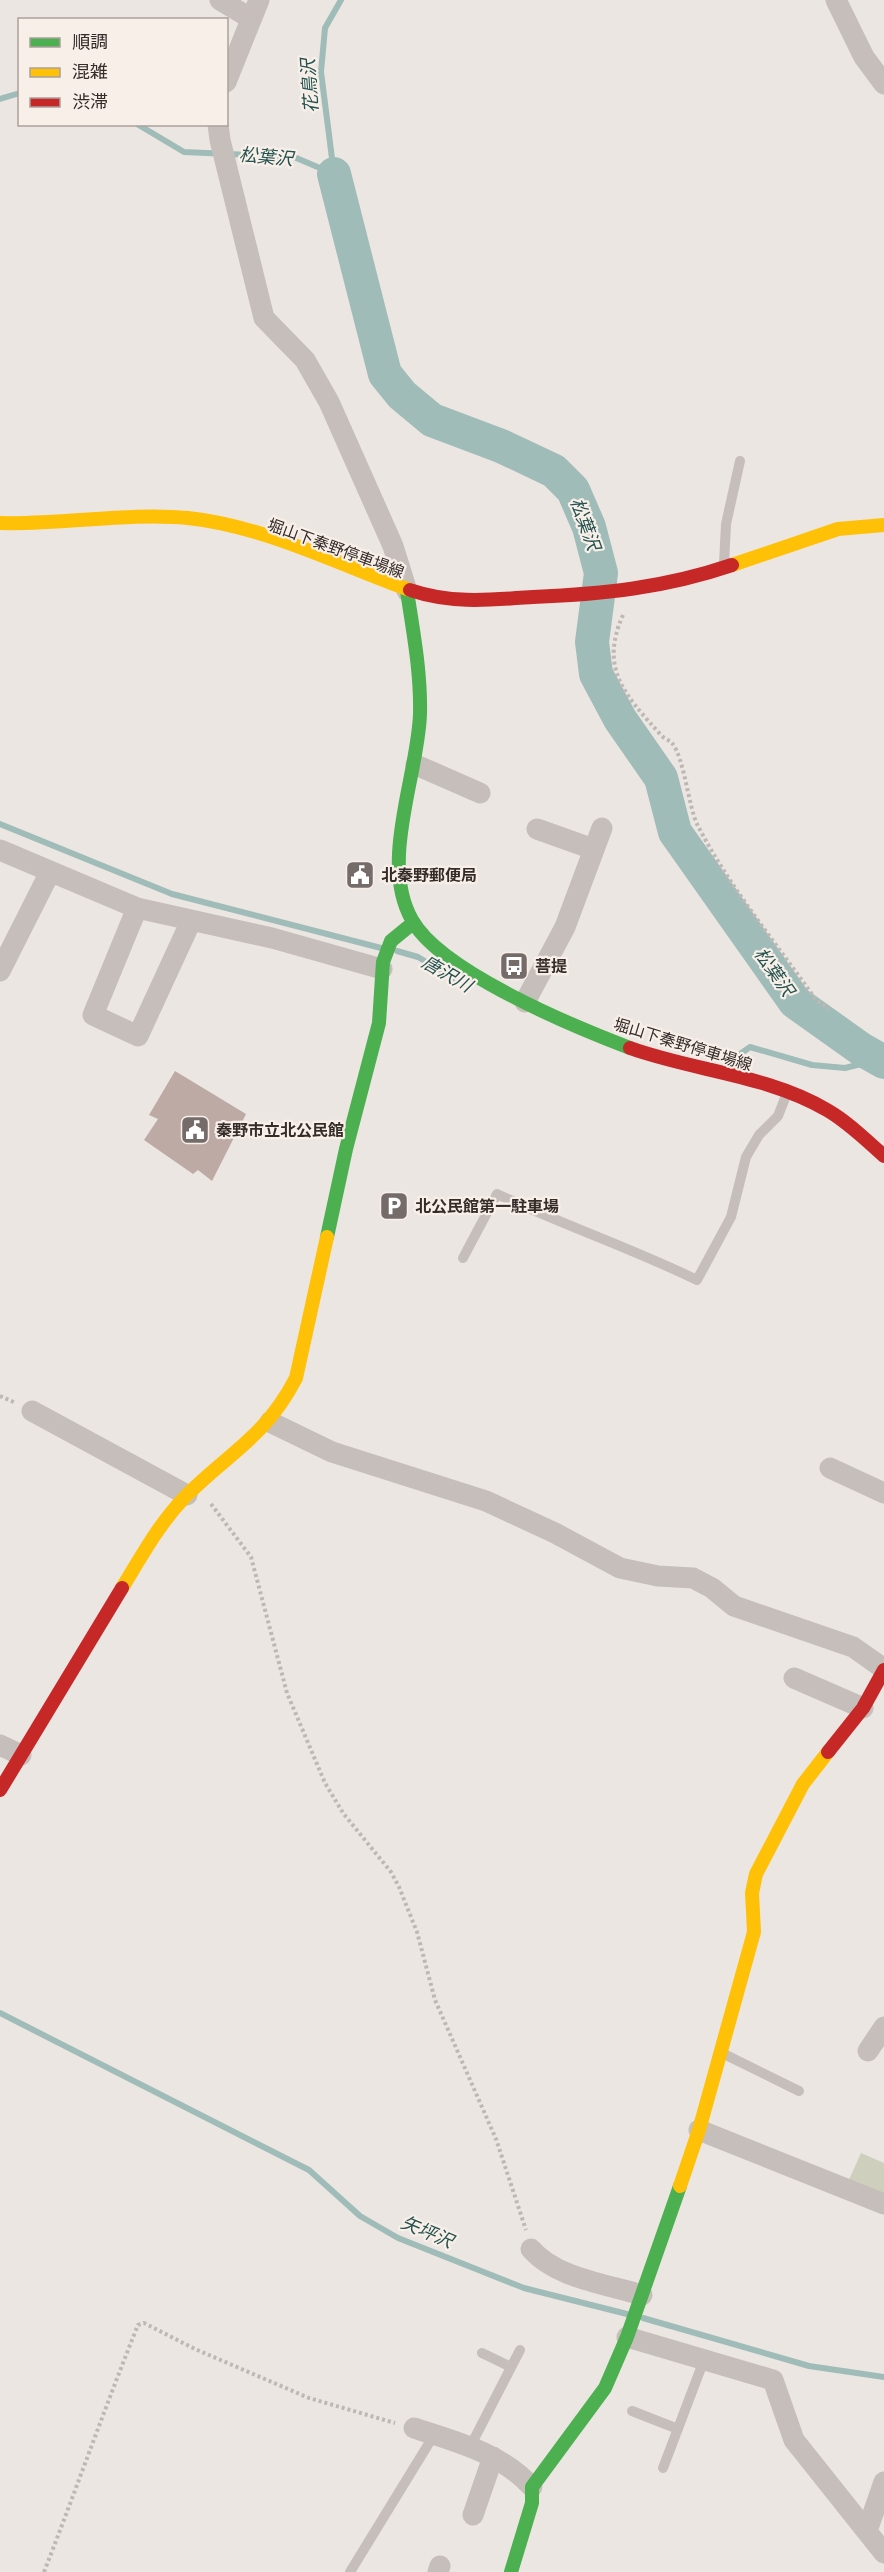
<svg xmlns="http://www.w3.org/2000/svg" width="884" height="2572" font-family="'Exo 2','Noto Sans JP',sans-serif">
<rect width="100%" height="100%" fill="#ece6e2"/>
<!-- green -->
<path fill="#cfcfbd" d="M861,2153l23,10v32l-36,-13z"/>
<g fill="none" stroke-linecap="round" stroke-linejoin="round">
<!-- stream -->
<path stroke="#a0bcb8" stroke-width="6" d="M0,99l20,-6
M137,124l47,28 110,5 40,17
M334,174l-13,-102 4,-44 16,-28
M0,824l172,70 209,54
M397,951l21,6 39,23
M726,1064l24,-17 62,18 33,3 32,-8
M0,2013l309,157 51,46 38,22 126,50 103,26
M643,2318l166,48 75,11"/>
<!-- river -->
<path stroke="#a0bcb8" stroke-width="34" d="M334,174l51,200 17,21 30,25 69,26 53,25 19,19 16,37 12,46 -9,69 4,32 24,45 41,59 14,54 120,170 66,47 23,13"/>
</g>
<!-- building -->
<path fill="#beaaa5" d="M175,1071l71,43 -34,67 -14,-11 -5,4 -49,-34 14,-21 -9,-4z"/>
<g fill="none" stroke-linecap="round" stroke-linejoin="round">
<!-- path -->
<path stroke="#beb7b3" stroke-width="4" stroke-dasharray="3 3" stroke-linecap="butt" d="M623,615c-24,54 2,80 38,120 3,4 8,5 11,8 13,16 16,64 26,83 32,62 78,117 118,174l13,9
M0,1396l16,7
M211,1504l40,53 36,136 38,90 18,30 48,59 8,15 18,45 18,68 61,139 30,91
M44,2572c32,-82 61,-165 94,-247l6,-2 51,26 114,49 86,25"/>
<!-- lane -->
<path stroke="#c5bebb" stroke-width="10" d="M724,564l2,-40 14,-63
M463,1258l34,-64c66,31 134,54 200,86l34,-63 15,-60 13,-22 19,-19 9,-23
M724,2054l75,37
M482,2353l29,14
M632,2411l46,18
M470,2447l50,-97
M663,2468l41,-108
M350,2572l84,-137"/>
<!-- street -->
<path stroke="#c5bebb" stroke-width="21" d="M220,0l30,18
M836,0l28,57 20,27
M226,82l33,-82
M218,124l2,16 44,178 41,42 24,42 64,144 14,45
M416,765l64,28
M537,829l56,20
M0,850l137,58 135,30 110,31
M137,908l-44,107 45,21 53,-115
M0,971l50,-99
M525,1002l40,-75 37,-99
M32,1411l155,84
M270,1422l62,30 154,49 69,32 65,35 38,8 35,2 19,10 22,18 119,41 31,22
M830,1468l54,25
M794,1678l69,30
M0,1745l21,10
M868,2051l16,-24
M699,2130l185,74
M531,2249c25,29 75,35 111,46
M627,2337l146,43 21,60 90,113
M414,2428c43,14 87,25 118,59
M473,2515l20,-58
M867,2531l17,-49
M438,2572l2,-6"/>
<!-- fast -->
<path stroke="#4caf50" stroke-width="14" d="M407,591c6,40 14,81 13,123 -2,62 -41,148 -8,206 29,52 163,107 218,128
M327,1237l19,-88 33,-126 4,-61 8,-21 22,-18
M511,2572l21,-69v-16l73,-99 22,-51 53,-151"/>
<!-- slow -->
<path stroke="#ffc107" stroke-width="14" d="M0,523c62,2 128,-11 188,-5 76,8 150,46 222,72
M732,565l106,-36 46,-4
M122,1588c19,-31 37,-64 62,-90 44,-45 81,-60 112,-120l31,-141
M680,2186l19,-56 55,-198 -2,-39 4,-19 47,-90 25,-32"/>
<!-- jam -->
<path stroke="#c62828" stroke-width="14" d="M410,590c41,14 80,10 123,7 70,-3 131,-9 199,-32
M630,1048c64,23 138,27 197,62 21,12 39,30 57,46
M828,1752l35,-44 21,-38
M0,1790l122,-202"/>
</g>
<!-- icons -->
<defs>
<g id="civic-square" transform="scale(1.5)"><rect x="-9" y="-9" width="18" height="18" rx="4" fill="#756c6a" stroke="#f8efe9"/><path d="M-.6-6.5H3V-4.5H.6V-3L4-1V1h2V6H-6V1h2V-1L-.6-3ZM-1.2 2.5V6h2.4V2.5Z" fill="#fff"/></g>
<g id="bus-square" transform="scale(1.5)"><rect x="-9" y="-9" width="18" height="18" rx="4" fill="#756c6a" stroke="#f8efe9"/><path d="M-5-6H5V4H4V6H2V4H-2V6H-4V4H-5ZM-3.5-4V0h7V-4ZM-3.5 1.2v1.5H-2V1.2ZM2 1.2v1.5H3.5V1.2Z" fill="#fff"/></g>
<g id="parking-square" transform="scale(1.5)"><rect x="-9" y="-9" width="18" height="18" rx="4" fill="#756c6a" stroke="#f8efe9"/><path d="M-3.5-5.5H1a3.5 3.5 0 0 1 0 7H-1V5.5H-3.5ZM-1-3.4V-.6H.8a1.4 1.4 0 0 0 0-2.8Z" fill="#fff"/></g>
</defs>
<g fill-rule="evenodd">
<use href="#civic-square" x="360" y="875"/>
<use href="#bus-square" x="514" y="966"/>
<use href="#civic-square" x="195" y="1130"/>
<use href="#parking-square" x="394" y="1206"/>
</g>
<g text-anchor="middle" stroke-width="4.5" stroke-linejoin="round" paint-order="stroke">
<!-- street labels -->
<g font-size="16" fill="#352b29" stroke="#f8efe9">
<text transform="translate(336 548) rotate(20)" y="6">堀山下秦野停車場線</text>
<text transform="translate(683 1044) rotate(17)" y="6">堀山下秦野停車場線</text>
</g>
<!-- poi labels -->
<g font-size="16" font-weight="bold" fill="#352b29" stroke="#f8efe9" text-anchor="start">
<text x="381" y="881">北秦野郵便局</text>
<text x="535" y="972">菩提</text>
<text x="216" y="1136">秦野市立北公民館</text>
<text x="415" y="1212">北公民館第一駐車場</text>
</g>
<!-- water labels -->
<g font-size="18" font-style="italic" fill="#23524f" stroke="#f8efe9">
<text transform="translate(310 86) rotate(-94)" y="6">花鳥沢</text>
<text transform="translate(266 157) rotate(5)" y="6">松葉沢</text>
<text transform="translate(585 524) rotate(70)" y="6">松葉沢</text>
<text transform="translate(774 972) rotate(55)" y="6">松葉沢</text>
<text transform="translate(447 974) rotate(30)" y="6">唐沢川</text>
<text transform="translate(427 2232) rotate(23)" y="6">矢坪沢</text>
</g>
</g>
<!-- legend -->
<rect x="18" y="18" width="210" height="108" fill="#f8efe9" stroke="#aaa19c" stroke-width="1.5"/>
<rect x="30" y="38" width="30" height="9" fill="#4caf50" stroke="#aaa19c" stroke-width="1.5"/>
<text x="72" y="48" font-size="18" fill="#352b29">順調</text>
<rect x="30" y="68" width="30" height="9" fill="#ffc107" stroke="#aaa19c" stroke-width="1.5"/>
<text x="72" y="78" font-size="18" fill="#352b29">混雑</text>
<rect x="30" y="98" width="30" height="9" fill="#c62828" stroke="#aaa19c" stroke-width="1.5"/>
<text x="72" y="108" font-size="18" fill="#352b29">渋滞</text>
</svg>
